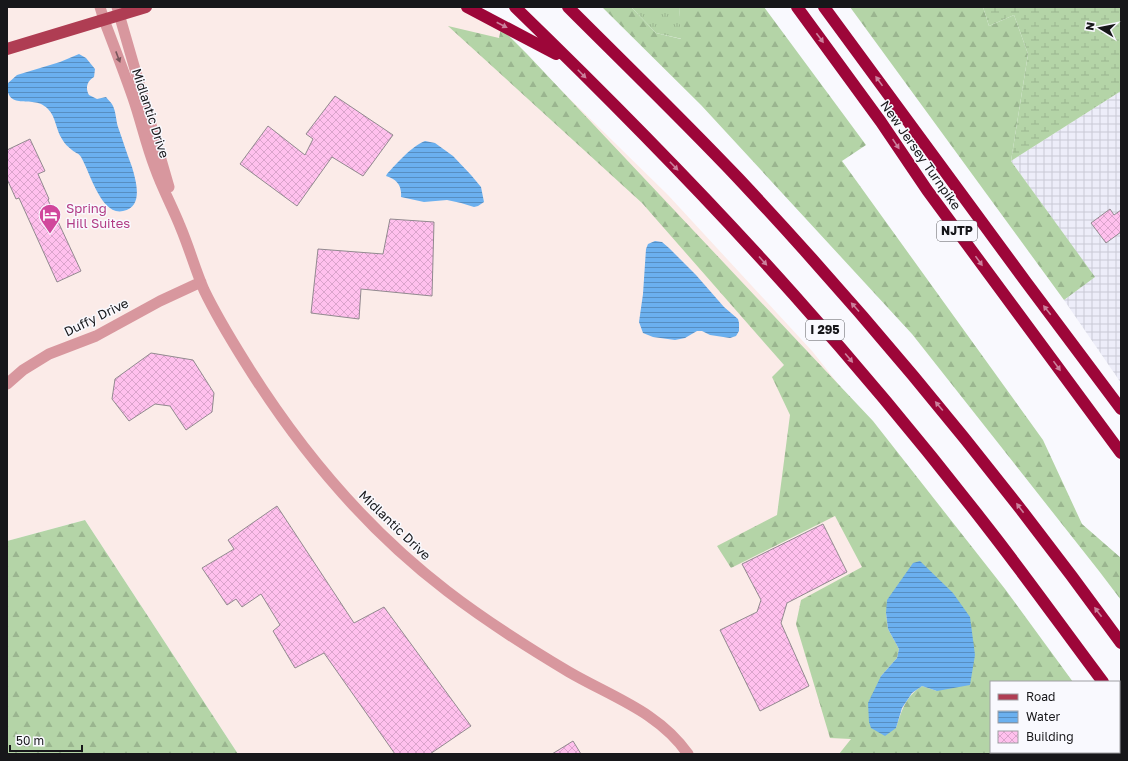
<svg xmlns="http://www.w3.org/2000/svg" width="1128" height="761" font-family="'Golos Text',sans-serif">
<defs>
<pattern id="industrial-grid" width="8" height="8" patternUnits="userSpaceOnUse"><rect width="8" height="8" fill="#ededf9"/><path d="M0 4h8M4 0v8" fill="none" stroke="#cacad5"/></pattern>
<pattern id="grass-tufts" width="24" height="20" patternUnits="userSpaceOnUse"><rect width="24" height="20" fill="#b4d4a7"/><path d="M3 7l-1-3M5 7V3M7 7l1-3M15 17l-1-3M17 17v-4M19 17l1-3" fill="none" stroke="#9ab58f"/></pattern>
<pattern id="forest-firs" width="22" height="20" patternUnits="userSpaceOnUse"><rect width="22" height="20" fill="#b4d4a7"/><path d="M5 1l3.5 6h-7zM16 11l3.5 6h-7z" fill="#9ab58f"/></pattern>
<pattern id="wetland-marsh" width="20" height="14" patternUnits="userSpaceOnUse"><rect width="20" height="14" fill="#b4d4a7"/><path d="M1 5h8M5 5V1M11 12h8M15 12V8" fill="none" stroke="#9ab58f"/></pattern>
<pattern id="water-rules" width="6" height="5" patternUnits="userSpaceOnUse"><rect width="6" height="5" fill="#6bb0ef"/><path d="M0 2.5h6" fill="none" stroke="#578ec1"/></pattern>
<pattern id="building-cross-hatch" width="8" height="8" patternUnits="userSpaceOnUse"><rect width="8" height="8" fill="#ffc0ed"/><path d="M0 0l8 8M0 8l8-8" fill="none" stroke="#daa4cb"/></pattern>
</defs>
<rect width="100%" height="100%" fill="#f9f9fe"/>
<!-- commercial -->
<path fill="#fbebe8" d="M7,7h469l192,188 144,156 119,149 60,182 -91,72h-662l-153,-234 -78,21z"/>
<!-- industrial -->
<path fill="url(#industrial-grid)" d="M1121,91v292l-57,-83 30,-23 -83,-116z"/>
<!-- grass -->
<path fill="url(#grass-tufts)" d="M631,7h48l3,32 -26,-6z"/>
<!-- forest -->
<path fill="url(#forest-firs)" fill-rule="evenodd" d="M602,7h29l25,26 25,6 -2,-32h85l102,138 -24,16 201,279 39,84 39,34v42l-22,-29 -187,-237 -211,-229z
M850,7h133l6,19 25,-11 14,39 -17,107 84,116 -31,23z
M448,26l51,12 2,-10 26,26 346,367 132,168 68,93h-82v70h128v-8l2,3v7h-282l12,-15 -21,-1 -34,-114 5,-24 61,-33 -27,-51 -104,52 -14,-22 60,-31 13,-100 -18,-38 12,-12 -142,-162zM886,613l51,78 -15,-5c-17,11 -20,24 -26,42l-15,-52 16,-18 2,-9 -11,-20z
M85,520l153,234h-231v-213z"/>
<!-- wetland -->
<path fill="url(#wetland-marsh)" d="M983,7h138v84l-110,70 17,-107 -14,-39 -25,11z"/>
<!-- water -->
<path fill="url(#water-rules)" d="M79,54l7,4 9,11 -1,8c-7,4 -9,11 -5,18l8,4 9,-2c2,3 6,6 7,9 3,6 3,15 5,21 5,14 9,27 14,40 4,14 12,40 -9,44 -22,5 -33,-39 -42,-54 -2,-4 -6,-4 -9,-7 -4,-3 -8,-7 -10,-11 -6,-9 -6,-22 -14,-30 -14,-16 -41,4 -41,-25l10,-9 43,-13z
M425,141l10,2 18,13 18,19 10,12 3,15 -6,4 -4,1 -13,-4 -14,-3 -23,2 -23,-5c1,-11 -4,-18 -15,-21l1,-2c9,-10 26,-29 38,-33z
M655,241l7,1 7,6 27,27 28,32 14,12 1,4v8l-3,5 -6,2 -20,-3 -8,-4h-5l-12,7 -10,2 -22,-3 -10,-4 -4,-11 4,-28 3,-45 2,-5z
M920,561l33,32 17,24 5,38 -5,30 -33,6 -15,-5 -10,7 -10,15 -6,20 -11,8 -14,-8 -2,-6 -1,-19 13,-27 16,-18 2,-9 -11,-20 -2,-16 1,-13 26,-37z"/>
<!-- building -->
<path fill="url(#building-cross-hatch)" stroke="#928a8f" d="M335,96l58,39 -30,41 -31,-19 -35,49 -57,-42 28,-38 37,29 8,-16 -7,-5z
M30,139l15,32 -7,3 11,25 -1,1 33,71 -24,11 -38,-84 -3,1 -9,-20v-29z
M1110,209l4,6 7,-5v22l-15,11 -15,-20z
M390,219l44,3 -2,74 -71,-7 -2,30 -48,-6 7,-64 65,5z
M151,353l42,7 21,33 -2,19 -26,18 -16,-24 -15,-2 -26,17 -17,-22 3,-20z
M277,506l77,117 30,-16 87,119 -41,28h-35l-71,-101 -29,15 -22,-37 7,-6 -19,-31 -19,13 -6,-8 -9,6 -25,-37 32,-19 -6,-9z
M823,524l24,48 -60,31 -6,20 28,63 -49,25 -40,-81 37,-18 4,-12 -19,-36z
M573,741l8,13h-29z"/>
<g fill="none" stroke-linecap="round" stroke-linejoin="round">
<!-- minor -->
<path stroke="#d8979e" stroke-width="11" d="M100,7l4,13c10,26 20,52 29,78 8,23 13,47 22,70 7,20 17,38 25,58 9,21 15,43 24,64 12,25 26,48 41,72 54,87 121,167 202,229 39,30 80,56 122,81 43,25 90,40 119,82
M117,7l52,180
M7,384l16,-14 26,-16 47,-18 64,-35 41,-19"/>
<!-- major -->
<path stroke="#af3d53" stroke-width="12" d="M7,49l139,-42"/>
<!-- highway -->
<path stroke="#9d0639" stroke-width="12" d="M467,7l89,47
M515,7c96,93 190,188 279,288 70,78 137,159 201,242 37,48 72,97 108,145
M568,7c57,57 115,113 170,171 138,147 265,302 383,465
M797,7l84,115 46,68 194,263
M824,7l202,275 95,127
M1119,705l2,2"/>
</g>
<!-- one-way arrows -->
<defs><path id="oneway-solid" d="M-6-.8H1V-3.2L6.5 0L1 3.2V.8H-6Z"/></defs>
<g fill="#cb809c">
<use href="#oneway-solid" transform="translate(502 25) rotate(27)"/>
<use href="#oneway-solid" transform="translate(820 38) rotate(53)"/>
<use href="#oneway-solid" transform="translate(582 74) rotate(45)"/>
<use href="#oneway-solid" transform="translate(879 81) rotate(-126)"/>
<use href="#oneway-solid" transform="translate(896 144) rotate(56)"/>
<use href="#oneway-solid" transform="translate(674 166) rotate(46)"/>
<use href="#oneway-solid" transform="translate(763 261) rotate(48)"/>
<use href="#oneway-solid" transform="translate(979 261) rotate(54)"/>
<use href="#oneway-solid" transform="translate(855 307) rotate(-132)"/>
<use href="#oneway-solid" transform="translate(1047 310) rotate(-128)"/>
<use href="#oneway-solid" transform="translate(849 358) rotate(50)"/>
<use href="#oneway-solid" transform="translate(1057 366) rotate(54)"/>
<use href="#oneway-solid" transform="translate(939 406) rotate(-130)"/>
<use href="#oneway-solid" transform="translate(1020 508) rotate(-127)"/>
<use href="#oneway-solid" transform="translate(1098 612) rotate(-127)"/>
</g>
<use fill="#78575c" href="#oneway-solid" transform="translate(118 57) rotate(69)"/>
<!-- icons -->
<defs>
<g id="hotel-pin" transform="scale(1.15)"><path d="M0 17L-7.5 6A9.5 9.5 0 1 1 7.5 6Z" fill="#d1479c" stroke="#f9f9fe"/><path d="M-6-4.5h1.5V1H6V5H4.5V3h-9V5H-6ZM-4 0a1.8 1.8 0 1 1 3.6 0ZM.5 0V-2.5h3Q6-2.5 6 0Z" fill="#fff"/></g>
</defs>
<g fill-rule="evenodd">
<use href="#hotel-pin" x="50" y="215"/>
</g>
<g text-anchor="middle" stroke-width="3" stroke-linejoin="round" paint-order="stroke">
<!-- shield labels -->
<g fill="#f9f9fe" stroke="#5b5b5e" stroke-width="1">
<rect x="937" y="221" width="40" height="20" rx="3"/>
<rect x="806" y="320" width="38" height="20" rx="3"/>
</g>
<g font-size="12" font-weight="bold" fill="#17171a">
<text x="957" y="235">NJTP</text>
<text x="825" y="334">I 295</text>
</g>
<!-- street labels -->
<g font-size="13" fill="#17171a" stroke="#f9f9fe">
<text transform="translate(151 113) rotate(72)" y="5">Midlantic Drive</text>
<text transform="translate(921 155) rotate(55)" y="5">New Jersey Turnpike</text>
<text transform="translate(96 317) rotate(-26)" y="5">Duffy Drive</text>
<text transform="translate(395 525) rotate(44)" y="5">Midlantic Drive</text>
</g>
<!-- hotel labels -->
<g font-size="13" fill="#b23c85" stroke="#f9f9fe" text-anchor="start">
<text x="66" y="213">Spring<tspan x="66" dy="15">Hill Suites</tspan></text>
</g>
</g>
<!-- border -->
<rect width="1128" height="761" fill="none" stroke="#17171a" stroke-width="16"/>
<!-- legend -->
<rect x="990" y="681" width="130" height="72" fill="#f9f9fe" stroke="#9f9fa3"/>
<rect x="998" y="694" width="20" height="6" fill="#af3d53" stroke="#9f9fa3"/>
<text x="1026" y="701" font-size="12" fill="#17171a">Road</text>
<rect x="998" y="711" width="20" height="12" fill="url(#water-rules)" stroke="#9f9fa3"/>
<text x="1026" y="721" font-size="12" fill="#17171a">Water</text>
<rect x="998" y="731" width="20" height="12" fill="url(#building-cross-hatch)" stroke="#9f9fa3"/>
<text x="1026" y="741" font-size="12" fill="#17171a">Building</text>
<!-- north arrow -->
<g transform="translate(1100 28) rotate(280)" stroke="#f9f9fe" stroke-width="3" paint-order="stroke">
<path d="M0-3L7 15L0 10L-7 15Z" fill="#17171a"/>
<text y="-6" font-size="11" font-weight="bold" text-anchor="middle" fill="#17171a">N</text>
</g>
<!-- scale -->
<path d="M10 745v6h72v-6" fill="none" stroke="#17171a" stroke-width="2"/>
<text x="16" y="745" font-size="12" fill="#17171a" stroke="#f9f9fe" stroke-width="3" paint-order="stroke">50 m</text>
</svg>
